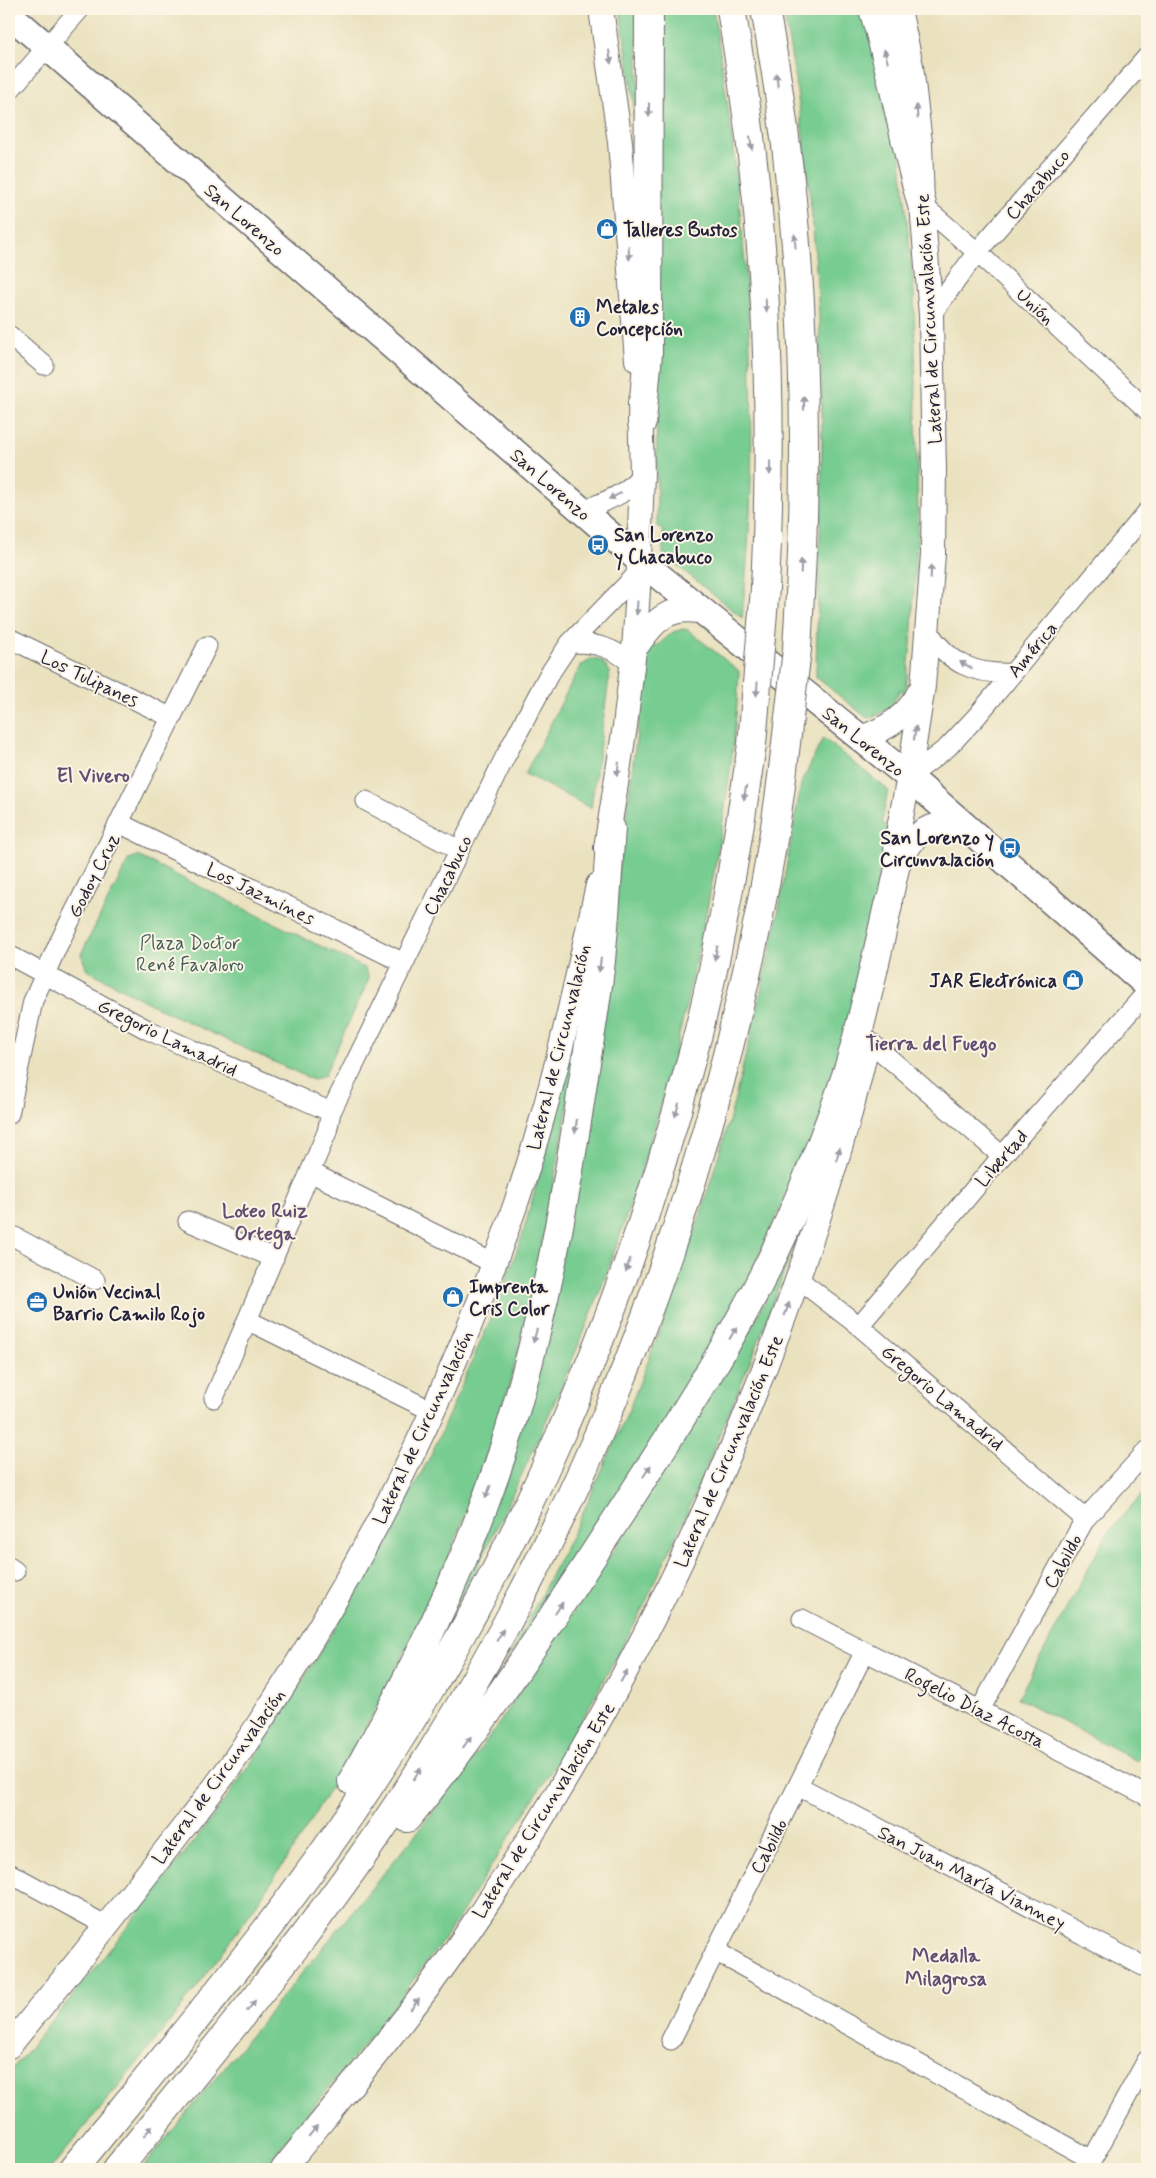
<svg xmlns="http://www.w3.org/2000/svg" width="1156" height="2178" font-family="Mynerve,sans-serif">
<rect width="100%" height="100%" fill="#fcf5e5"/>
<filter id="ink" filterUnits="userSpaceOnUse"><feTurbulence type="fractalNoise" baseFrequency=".02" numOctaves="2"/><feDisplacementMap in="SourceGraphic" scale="10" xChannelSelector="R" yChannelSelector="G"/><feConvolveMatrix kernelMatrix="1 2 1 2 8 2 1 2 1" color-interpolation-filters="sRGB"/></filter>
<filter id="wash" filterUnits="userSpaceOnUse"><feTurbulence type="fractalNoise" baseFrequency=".0096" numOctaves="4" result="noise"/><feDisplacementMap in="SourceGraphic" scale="20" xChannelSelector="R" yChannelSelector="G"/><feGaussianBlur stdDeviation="1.12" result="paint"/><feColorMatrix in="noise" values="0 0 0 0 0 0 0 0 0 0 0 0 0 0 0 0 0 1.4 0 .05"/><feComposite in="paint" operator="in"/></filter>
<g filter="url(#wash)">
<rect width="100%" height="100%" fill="#eae2bf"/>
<!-- green -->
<path fill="#77cc91" stroke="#4c7766" d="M620,9h17l2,108 -5,-1 -1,-22z
M655,9h58c33,201 51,405 29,609l-79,-64v-23l-6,-5z
M783,9h83l35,151 13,131 4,233 -7,121 -6,48 -5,-3c-7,15 -16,25 -33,28l-51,-41c1,-79 6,-157 6,-235 0,-145 -12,-291 -39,-433z
M683,629l5,1 51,41c-4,87 -19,173 -36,258 -25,123 -59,245 -103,362 -43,113 -95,222 -150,330l33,-96 118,-526 48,-354 1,-4 7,5 16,-14z
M592,659l10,2 8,11 -19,136 -66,-34 49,-96 8,-13z
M823,738l65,52 -6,32 6,5 -25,137 -34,136 -108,239 -216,326 74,-144 47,-104 35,-89 40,-115 29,-95 19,-76 27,-117 25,-141z
M138,856l227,112 4,11 -45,97 -11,4 -151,-70 -75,-40 -6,-16 48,-95z
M583,986l8,1c-14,70 -27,140 -40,209 -13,70 -27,139 -47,207 -63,206 -168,396 -296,569 -50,68 -105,132 -158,197h-41v-96l88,-107 121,-156 44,-63 102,-167 68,-127 59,-135 31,-81 31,-112z
M813,1193l-53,145 -73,175 -45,97 -69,126 -119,189 -74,100 -117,144h-122l275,-335 80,-106 120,-181 125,-201 33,-62z
M1147,1489v253l-10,19 -119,-63 90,-166z"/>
</g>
<g filter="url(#ink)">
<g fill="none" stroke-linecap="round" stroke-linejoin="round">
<!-- minor casing -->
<g stroke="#686569" stroke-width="21">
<path id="minor" d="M9,91l71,-82
M922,205l55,47 170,158
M931,315l46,-63 170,-195
M9,335l35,30
M582,511c23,-10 46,-16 60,-38
M928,631c21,33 47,44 85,42
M9,638l163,80
M570,643c25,-1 44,5 62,21
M909,777l39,-30 29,-31 170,-204
M366,801l93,49
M119,823l285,140
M9,955l139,75 183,82
M868,1040l134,116
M9,1114l24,-113 25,-56 149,-299
M310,1172l183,91
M188,1221l86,37
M9,1234l86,46
M798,1279l61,47 226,193
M247,1320l185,91
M859,1326l143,-170 145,-164
M214,1398l113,-266 4,-20 174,-355 43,-81 22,-33 69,-71
M9,1567l6,4
M802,1619l345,177
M980,1710l105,-191 62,-68
M798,1786l349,182
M9,1873l98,53
M715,1951l377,209
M671,2040l194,-389
M1087,2169l60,-109"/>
</g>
<!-- tertiary casing -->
<g stroke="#686569" stroke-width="26">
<path id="tertiary" d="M601,9l19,133 17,218
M634,650c20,-29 33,-46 71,-38
M860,738c26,-8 48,-22 60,-47
M606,848l19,-122 9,-76 4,-60 4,-117 -2,-70
M897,866c17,-32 27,-44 65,-42
M885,923l12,-55 -1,-25 13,-66 14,-91 10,-132 1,-83 -3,-156 -9,-110 -2,-62 -9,-77 -12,-57
M9,2046c52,-63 103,-127 153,-191 23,-30 47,-59 69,-90 119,-172 215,-361 284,-559 36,-105 59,-213 83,-321
M283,2169c60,-74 123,-148 178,-227 134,-193 241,-404 323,-625 21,-58 41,-117 58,-176 9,-31 18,-62 24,-93"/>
</g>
<!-- secondary casing -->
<g stroke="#686569" stroke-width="29">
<path id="secondary" d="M9,14l630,546 270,217 238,208"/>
</g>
<!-- motorway casing -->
<g stroke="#686569" stroke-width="30">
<path id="motorway" d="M731,9c34,195 44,381 34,579
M765,9c37,199 46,403 34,605
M873,9c20,64 30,131 49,196
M642,422l6,-69 1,-344
M352,1781c59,-105 113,-213 150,-327 37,-114 60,-233 78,-352 7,-51 18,-102 22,-153 4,-40 6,-80 9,-120
M407,1818c79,-96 145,-200 213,-304 64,-100 130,-199 176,-309 20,-47 39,-94 54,-142 15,-52 26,-105 38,-158
M73,2169c100,-122 203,-243 291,-375 151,-226 260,-479 329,-741 27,-101 44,-205 59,-309
M117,2169c110,-135 222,-268 314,-416 142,-226 244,-476 305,-735 20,-82 37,-165 47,-249"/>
</g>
<!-- minor -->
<use href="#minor" stroke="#fff" stroke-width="19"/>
<!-- tertiary -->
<use href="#tertiary" stroke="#fff" stroke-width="24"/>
<!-- secondary -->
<use href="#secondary" stroke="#fff" stroke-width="26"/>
<!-- motorway -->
<use href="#motorway" stroke="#fff" stroke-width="28"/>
<!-- motorway-bridge casing -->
<g stroke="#686569" stroke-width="30" stroke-linecap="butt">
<path id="motorway-bridge" d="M752,744l13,-156
M783,769l14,-120 2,-35"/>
</g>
<!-- motorway-bridge -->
<use href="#motorway-bridge" stroke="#fff" stroke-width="28"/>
</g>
<!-- one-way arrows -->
<defs><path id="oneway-solid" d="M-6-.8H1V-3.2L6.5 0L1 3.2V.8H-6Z" transform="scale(1.25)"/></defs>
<g fill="#9c9ca7">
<use href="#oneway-solid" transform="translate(886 56) rotate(-105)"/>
<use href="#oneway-solid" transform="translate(610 57) rotate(82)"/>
<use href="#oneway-solid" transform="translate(777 80) rotate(-98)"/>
<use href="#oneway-solid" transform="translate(649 110) rotate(90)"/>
<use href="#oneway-solid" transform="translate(917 112) rotate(-96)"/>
<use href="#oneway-solid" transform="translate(751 143) rotate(82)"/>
<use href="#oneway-solid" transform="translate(795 241) rotate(-94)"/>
<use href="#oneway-solid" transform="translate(629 253) rotate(86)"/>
<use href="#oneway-solid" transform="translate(766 305) rotate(87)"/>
<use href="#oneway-solid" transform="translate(804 403) rotate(-91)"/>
<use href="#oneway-solid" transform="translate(770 468) rotate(91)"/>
<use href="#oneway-solid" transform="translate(615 496) rotate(154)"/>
<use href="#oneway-solid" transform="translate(801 566) rotate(-88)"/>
<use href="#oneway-solid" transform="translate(931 572) rotate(-86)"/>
<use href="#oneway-solid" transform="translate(637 608) rotate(94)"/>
<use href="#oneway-solid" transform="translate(966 665) rotate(-150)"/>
<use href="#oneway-solid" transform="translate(757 689) rotate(95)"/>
<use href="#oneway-solid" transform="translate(915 733) rotate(-81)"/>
<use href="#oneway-solid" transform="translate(618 769) rotate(97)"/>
<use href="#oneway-solid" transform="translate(745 793) rotate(99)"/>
<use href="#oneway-solid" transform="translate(716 953) rotate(102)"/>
<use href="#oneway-solid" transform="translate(600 965) rotate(98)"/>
<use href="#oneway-solid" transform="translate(677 1110) rotate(106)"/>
<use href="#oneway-solid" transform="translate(576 1126) rotate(98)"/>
<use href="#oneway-solid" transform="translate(838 1154) rotate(-74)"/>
<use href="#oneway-solid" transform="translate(628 1265) rotate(109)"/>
<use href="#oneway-solid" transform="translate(787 1309) rotate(-70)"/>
<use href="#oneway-solid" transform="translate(733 1333) rotate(-60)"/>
<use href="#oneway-solid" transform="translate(535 1336) rotate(105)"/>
<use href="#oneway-solid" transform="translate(647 1471) rotate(-57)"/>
<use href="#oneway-solid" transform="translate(488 1492) rotate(111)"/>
<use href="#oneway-solid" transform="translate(559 1608) rotate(-57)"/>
<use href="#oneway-solid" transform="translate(500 1635) rotate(-61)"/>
<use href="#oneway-solid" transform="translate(624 1676) rotate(-61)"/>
<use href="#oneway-solid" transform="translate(467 1742) rotate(-54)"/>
<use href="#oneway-solid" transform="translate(417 1774) rotate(-57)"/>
<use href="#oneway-solid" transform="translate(415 2004) rotate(-52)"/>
<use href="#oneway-solid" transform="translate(251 2006) rotate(-52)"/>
<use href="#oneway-solid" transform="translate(148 2131) rotate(-51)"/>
<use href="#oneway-solid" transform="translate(313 2131) rotate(-51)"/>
</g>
</g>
<!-- icons -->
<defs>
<g id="shop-disc" transform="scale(1.125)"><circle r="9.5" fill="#1f6fb2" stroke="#fcf5e5"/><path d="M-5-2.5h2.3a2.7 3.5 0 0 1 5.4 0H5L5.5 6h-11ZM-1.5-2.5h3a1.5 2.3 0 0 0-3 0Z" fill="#fff"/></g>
<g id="building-disc" transform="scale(1.125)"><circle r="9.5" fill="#1f6fb2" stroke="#fcf5e5"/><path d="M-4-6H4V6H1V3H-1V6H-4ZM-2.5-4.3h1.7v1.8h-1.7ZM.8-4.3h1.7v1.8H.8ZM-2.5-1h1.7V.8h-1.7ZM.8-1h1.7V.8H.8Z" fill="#fff"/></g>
<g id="bus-disc" transform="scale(1.125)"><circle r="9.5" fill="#1f6fb2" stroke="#fcf5e5"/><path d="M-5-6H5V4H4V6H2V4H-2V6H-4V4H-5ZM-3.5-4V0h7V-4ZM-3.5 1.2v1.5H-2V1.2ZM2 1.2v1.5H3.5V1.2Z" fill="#fff"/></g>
<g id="office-disc" transform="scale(1.125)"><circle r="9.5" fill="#1f6fb2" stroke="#fcf5e5"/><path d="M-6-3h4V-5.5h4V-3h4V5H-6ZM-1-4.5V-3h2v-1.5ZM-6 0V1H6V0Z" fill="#fff"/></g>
</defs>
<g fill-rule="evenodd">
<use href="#shop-disc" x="607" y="229"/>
<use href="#building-disc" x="580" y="317"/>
<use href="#bus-disc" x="598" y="545"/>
<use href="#bus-disc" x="1010" y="848"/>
<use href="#shop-disc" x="1073" y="980"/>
<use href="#shop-disc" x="453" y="1297"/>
<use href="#office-disc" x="37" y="1302"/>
</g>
<g text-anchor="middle" stroke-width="4" stroke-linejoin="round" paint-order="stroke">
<!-- street labels -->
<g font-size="19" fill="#22223b" stroke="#fcf5e5">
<text transform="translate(1037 184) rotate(-49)" y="7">Chacabuco</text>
<text transform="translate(245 219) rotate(41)" y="7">San Lorenzo</text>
<text transform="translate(1036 306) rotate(43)" y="7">Unión</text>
<text transform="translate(928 319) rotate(-93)" y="7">Lateral de Circunvalación Este</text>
<text transform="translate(551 484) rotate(41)" y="7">San Lorenzo</text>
<text transform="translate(1032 649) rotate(-50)" y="7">América</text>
<text transform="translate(90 678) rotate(26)" y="7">Los Tulipanes</text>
<text transform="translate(864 741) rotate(39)" y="7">San Lorenzo</text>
<text transform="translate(93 875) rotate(-63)" y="7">Godoy Cruz</text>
<text transform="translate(447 875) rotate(-64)" y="7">Chacabuco</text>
<text transform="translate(261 893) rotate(26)" y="7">Los Jazmines</text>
<text transform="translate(168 1037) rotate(26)" y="7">Gregorio Lamadrid</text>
<text transform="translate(558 1047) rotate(-76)" y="7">Lateral de Circunvalación</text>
<text transform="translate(1001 1158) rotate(-49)" y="7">Libertad</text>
<text transform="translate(943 1397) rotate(40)" y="7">Gregorio Lamadrid</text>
<text transform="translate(422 1427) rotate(-65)" y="7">Lateral de Circunvalación</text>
<text transform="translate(728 1451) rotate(-67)" y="7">Lateral de Circunvalación Este</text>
<text transform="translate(1062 1561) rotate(-61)" y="7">Cabildo</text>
<text transform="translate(975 1707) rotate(27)" y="7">Rogelio Díaz Acosta</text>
<text transform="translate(218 1776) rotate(-54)" y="7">Lateral de Circunvalación</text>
<text transform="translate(543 1810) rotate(-58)" y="7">Lateral de Circunvalación Este</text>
<text transform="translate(768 1846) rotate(-63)" y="7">Cabildo</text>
<text transform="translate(972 1877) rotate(27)" y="7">San Juan María Vianney</text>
</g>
<!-- poi labels -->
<g font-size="19" font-weight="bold" fill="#22223b" stroke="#fcf5e5" text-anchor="start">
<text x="623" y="236">Talleres Bustos</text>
<text x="596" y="313">Metales<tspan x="596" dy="22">Concepción</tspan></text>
<text x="614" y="541">San Lorenzo<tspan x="614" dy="22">y Chacabuco</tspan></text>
<text x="994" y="844" text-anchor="end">San Lorenzo y<tspan x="994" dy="22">Circunvalación</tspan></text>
<text x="1057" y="987" text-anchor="end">JAR Electrónica</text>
<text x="469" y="1293">Imprenta<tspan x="469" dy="22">Cris Color</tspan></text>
<text x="53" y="1298">Unión Vecinal<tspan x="53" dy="22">Barrio Camilo Rojo</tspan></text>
</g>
<!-- park labels -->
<g font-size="19" fill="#405e59" stroke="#fcf5e5">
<text x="190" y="949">Plaza Doctor<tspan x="190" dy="22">René Favaloro</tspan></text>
</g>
<!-- neighbourhood labels -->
<g font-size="20" font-weight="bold" fill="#614e73" stroke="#fcf5e5">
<text x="93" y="782">El Vivero</text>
<text x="931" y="1050">Tierra del Fuego</text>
<text x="265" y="1217">Loteo Ruiz<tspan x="265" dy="23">Ortega</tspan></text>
<text x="946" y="1962">Medalla<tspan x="946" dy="23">Milagrosa</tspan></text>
</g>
</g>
<!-- margin -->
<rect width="1156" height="2178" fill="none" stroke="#fcf5e5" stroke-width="30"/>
</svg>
